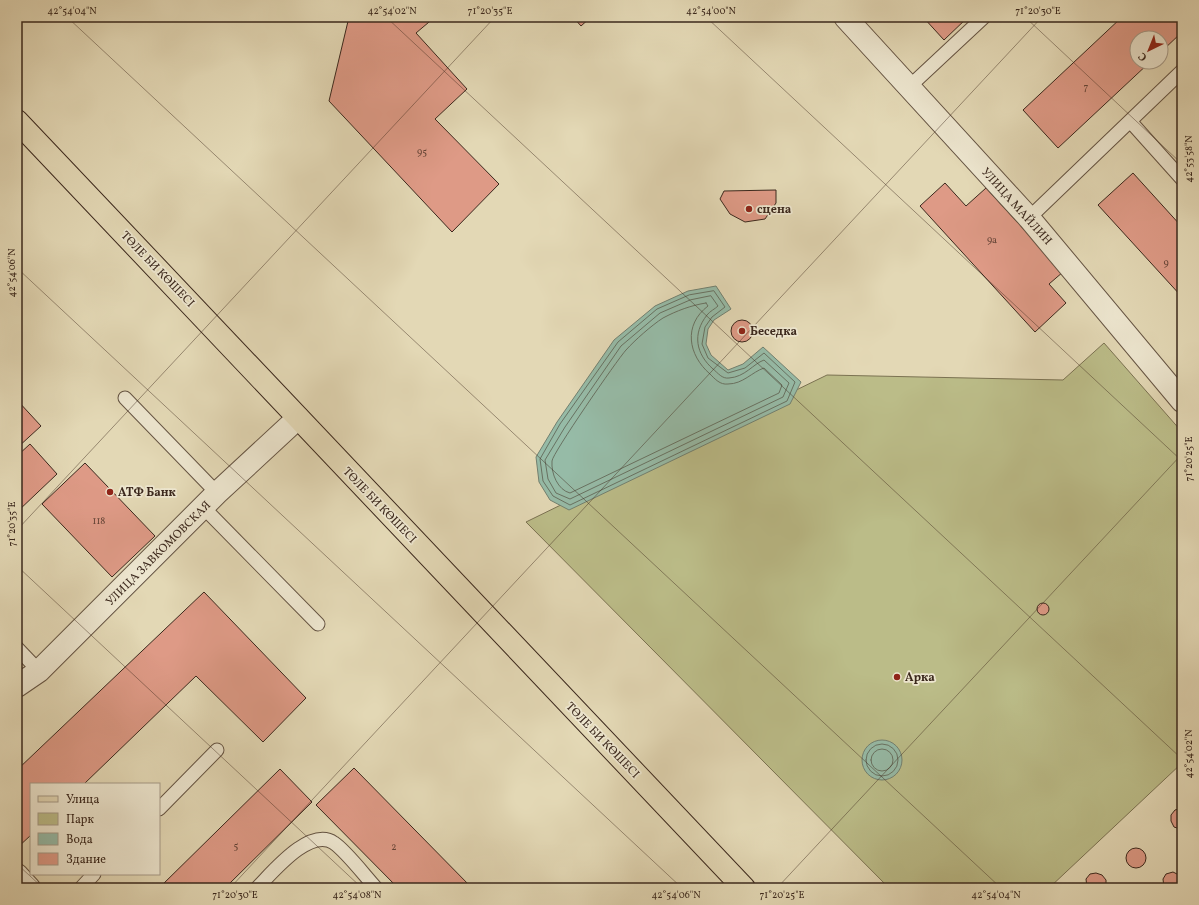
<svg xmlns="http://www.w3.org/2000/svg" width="1199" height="905" font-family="Vollkorn,serif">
<rect width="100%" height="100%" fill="#e3d8b5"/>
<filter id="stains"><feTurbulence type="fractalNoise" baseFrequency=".005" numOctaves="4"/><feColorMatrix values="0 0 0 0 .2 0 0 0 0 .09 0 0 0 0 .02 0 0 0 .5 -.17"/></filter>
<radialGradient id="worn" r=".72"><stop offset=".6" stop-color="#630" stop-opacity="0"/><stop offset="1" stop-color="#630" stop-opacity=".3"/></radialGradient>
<!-- green -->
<path fill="#bbbc88" stroke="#7b7252" d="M1104,343l78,89v331l-133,125h-160l-363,-366 301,-147 236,5z"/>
<!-- water -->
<path fill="#96bba7" stroke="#728070" d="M716,286l15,23 -17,11 -6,9 -2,15 5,11 17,15 15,-6 20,-17 38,35 -11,22 -221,106 -19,-10 -11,-18 -3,-25 21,-35 57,-82 41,-34 33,-15z
M862 760a20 20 0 1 1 40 0a20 20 0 1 1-40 0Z"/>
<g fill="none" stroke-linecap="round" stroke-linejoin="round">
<!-- shore -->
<path stroke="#687262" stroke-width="1" d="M714,291l11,16 -13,10 -7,10 -3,17 6,14 20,15 17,-5 19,-15 31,29 -8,19 -217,104 -17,-9 -10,-15 -3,-22 20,-35 58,-82 39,-33 32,-14z
M711,296l7,10c-3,3 -8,5 -11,9 -15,19 -11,39 6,54 5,4 9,10 16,9 16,-1 24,-14 35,-18l25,23 -6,14 -213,102 -14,-6 -8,-14 -3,-19 20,-33 56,-81 39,-33 30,-13z
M706,303l2,3c-25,19 -20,49 2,68 5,5 10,11 18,10 15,0 24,-12 36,-16l18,17 -3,8 -209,100c-12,-3 -19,-19 -18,-32 0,-7 65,-101 74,-111 9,-10 26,-25 37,-32 13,-7 29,-13 43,-15z
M866 760a16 16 0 1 1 32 0a16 16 0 1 1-32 0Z
M871 760a11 11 0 1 1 22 0a11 11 0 1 1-22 0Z"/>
</g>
<!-- building -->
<path fill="#de9a86" stroke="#3b281d" d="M349,17h86l-19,16 51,56 -32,30 64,65 -47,48 -123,-131z
M573,17h18l-10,9z
M923,17h45l-24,23z
M1122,17h60v15l-21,20v-14h-24v24h13l-92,86 -35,-38z
M1133,173l49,54v70l-84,-92z
M945,183l21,23 20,-18 77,84 -14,12 17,19 -31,29 -115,-126z
M776,190v13l-11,16 -20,3 -15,-8 -10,-15 4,-8z
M731 331a11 11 0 1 1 22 0a11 11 0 1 1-22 0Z
M17,400l24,26 -24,22z
M30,444l27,30 -40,38v-56z
M85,463l70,73 -43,41 -70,-73z
M204,592l102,106 -43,44 -67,-66 -112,108h-53v51l-14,13v-78z
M1037 609a6 6 0 1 1 12 0a6 6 0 1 1-12 0Z
M354,768l118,120h-74l-82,-83z
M280,769l32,33 -87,86h-66z
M1181,808l1,21h-2l-6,-2 -3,-6v-6l4,-5z
M1126 858a10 10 0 1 1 20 0a10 10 0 1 1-20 0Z
M1173,872l6,3 3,4v8l-18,1 -1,-9 3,-5z
M1096,873l6,2 4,5v7l-19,1 -1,-9 4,-5z"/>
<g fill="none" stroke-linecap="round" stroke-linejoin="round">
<!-- service casing -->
<g stroke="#655443" stroke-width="15">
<path id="service" d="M909,87l75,-70
M1130,121l52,58
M1029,218l153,-147
M125,398l92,95
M203,507l115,117
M17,648l22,23
M159,809l58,-59
M81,888l13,-14
M257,888c15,-15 53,-62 77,-45 12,8 31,33 42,45"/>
</g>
<!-- minor casing -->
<g stroke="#655443" stroke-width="24">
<path id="minor" d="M845,17l184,201 153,183
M17,686l22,-15 178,-178 81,-75
M17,875l12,13"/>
</g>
<!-- primary casing -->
<g stroke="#3b281d" stroke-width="24">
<path id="primary" d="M17,121l727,767"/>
</g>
<!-- service -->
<use href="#service" stroke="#ede6cf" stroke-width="13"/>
<!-- minor -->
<use href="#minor" stroke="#ede6cf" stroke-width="22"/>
<!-- primary -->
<use href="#primary" stroke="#e3d8b5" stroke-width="22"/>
</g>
<!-- ticks -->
<path fill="none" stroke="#3b281d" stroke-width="1" stroke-opacity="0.45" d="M67,17l934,871M386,17l796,742M706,17l476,444M1025,17l157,147M17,268l665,620M17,530l478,-513M17,566l345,322M17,864l26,24M230,888l812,-871M777,888l405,-434"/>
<!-- markers -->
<g fill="#8f2418" stroke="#ede6cf" stroke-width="1.5">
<circle cx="749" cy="209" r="4"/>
<circle cx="742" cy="331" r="4"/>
<circle cx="110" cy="492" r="4"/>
<circle cx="897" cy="677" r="4"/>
</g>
<g text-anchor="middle" stroke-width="3.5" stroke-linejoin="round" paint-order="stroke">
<!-- number labels -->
<g font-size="10" fill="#644437">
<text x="1086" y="90">7</text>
<text x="422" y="155">95</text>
<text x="992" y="243">9а</text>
<text x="1166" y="266">9</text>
<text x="99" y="524">118</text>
<text x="236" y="849">5</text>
<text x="394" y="850">2</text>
</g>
<!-- street labels -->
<g font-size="12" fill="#3b281d" stroke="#ede6cf">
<text transform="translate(1017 206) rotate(48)" y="4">УЛИЦА МАЙЛИН</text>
<text transform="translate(158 269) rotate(46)" y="4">ТӨЛЕ БИ КӨШЕСІ</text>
<text transform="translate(380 505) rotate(46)" y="4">ТӨЛЕ БИ КӨШЕСІ</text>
<text transform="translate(158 553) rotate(-45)" y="4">УЛИЦА ЗАВКОМОВСКАЯ</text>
<text transform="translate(603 740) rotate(46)" y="4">ТӨЛЕ БИ КӨШЕСІ</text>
</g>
<!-- poi labels -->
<g font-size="12" font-weight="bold" fill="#3b281d" stroke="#ede6cf" text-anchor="start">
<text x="757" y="213">сцена</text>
<text x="750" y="335">Беседка</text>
<text x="118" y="496">АТФ Банк</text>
<text x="905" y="681">Арка</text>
</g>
</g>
<!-- margin -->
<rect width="1199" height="905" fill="none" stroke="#e3d8b5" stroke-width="44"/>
<!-- legend -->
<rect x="30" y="783" width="130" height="92" fill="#ede6cf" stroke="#a69a88"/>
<rect x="38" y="796" width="20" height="6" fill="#e3d8b5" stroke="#a69a88"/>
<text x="66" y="803" font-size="12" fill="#3b281d">Улица</text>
<rect x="38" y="813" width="20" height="12" fill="#bbbc88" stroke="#a69a88"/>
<text x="66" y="823" font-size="12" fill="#3b281d">Парк</text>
<rect x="38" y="833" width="20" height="12" fill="#96bba7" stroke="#a69a88"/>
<text x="66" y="843" font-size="12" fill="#3b281d">Вода</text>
<rect x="38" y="853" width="20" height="12" fill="#de9a86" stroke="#a69a88"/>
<text x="66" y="863" font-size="12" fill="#3b281d">Здание</text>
<!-- north arrow -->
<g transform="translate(1149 50) rotate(223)"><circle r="19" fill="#ede6cf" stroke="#a69a88"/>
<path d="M0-3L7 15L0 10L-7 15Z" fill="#8f2418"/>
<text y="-6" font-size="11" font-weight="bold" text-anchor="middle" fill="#3b281d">С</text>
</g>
<rect x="22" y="22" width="1155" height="861" fill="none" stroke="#3b281d" stroke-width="1.5"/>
<g font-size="10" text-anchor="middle" fill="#3b281d">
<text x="72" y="14">42°54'04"N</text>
<text x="392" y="14">42°54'02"N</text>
<text x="490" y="14">71°20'35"E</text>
<text x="711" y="14">42°54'00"N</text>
<text x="1038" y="14">71°20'30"E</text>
<text transform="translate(1188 159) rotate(-90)" y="4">42°53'58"N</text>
<text transform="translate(11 273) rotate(-90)" y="4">42°54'06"N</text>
<text transform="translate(1188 459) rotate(-90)" y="4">71°20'25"E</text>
<text transform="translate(11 524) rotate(-90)" y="4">71°20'35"E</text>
<text transform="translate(1188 754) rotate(-90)" y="4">42°54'02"N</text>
<text x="235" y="898">71°20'30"E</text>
<text x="357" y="898">42°54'08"N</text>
<text x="676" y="898">42°54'06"N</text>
<text x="782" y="898">71°20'25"E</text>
<text x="996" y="898">42°54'04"N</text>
</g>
<rect width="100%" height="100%" filter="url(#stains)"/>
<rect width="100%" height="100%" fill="url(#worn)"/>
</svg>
